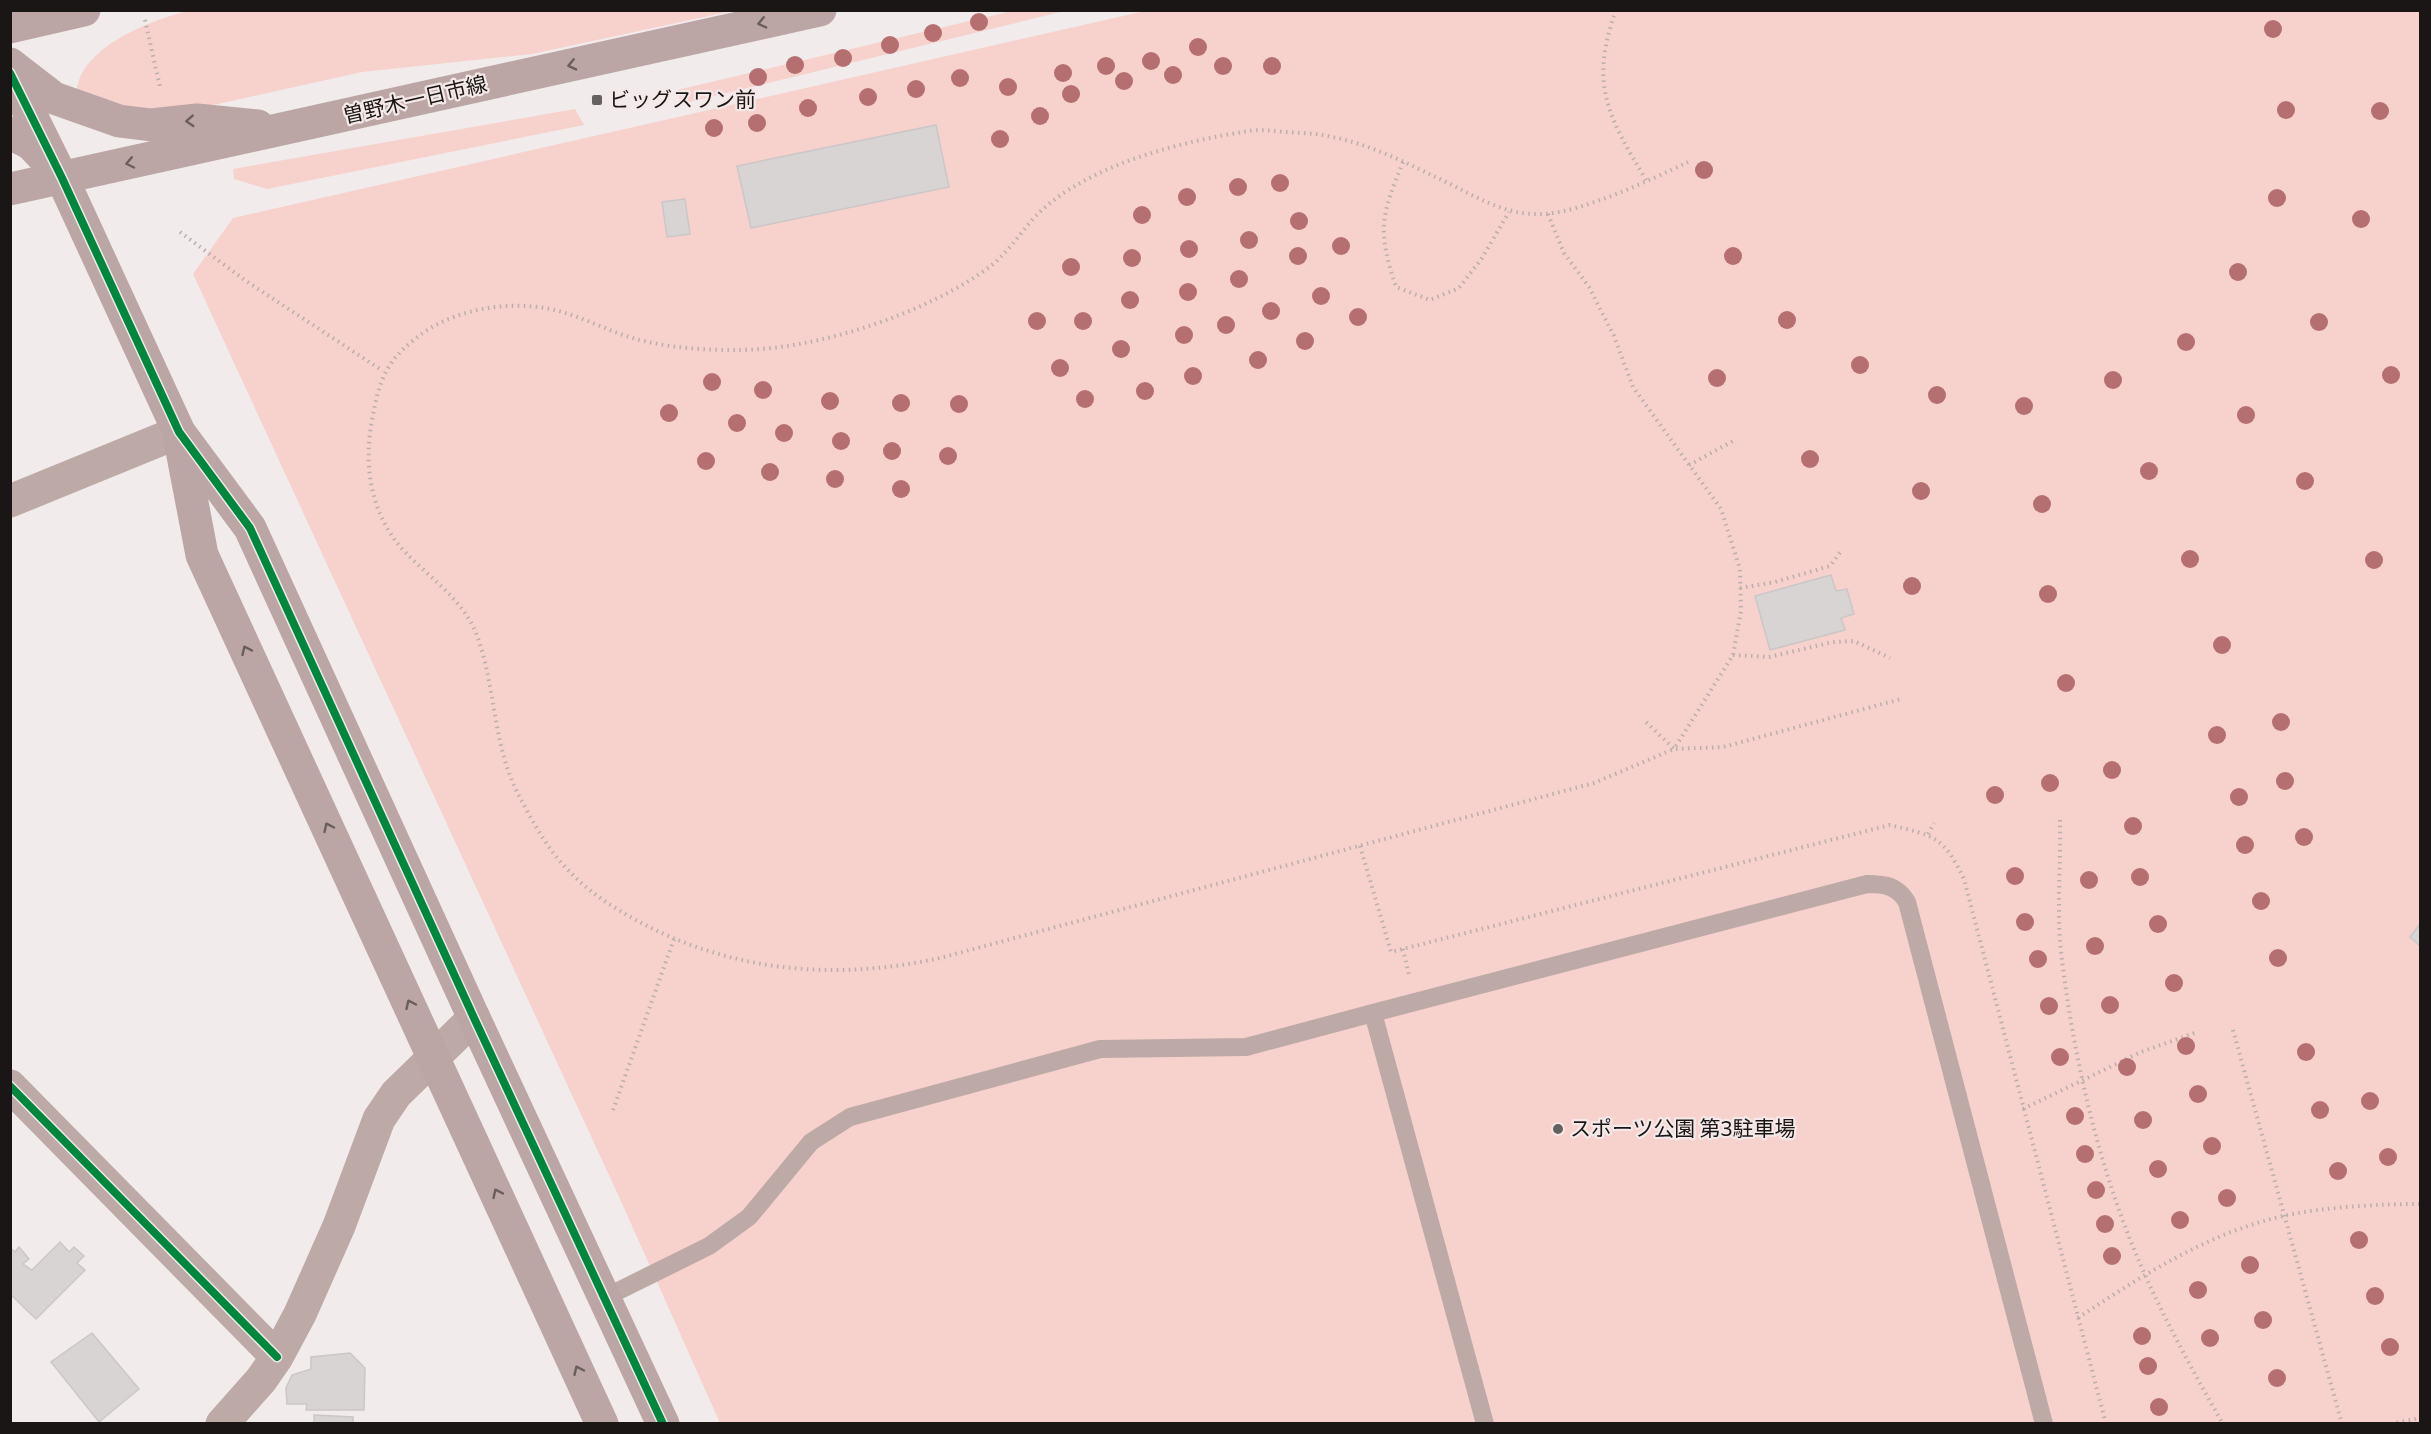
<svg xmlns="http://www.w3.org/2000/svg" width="2431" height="1434" font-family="Commissioner,'Noto Sans JP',sans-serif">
<rect width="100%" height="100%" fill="#f1ebeb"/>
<!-- green -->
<path fill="#f7d1cc" d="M1016,10l49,1 -384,93 -4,-14z
M187,11h545l-200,43 -170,18 -171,38 -60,1 -54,-22c6,-43 75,-69 110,-78z
M1145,11h1275v1412h-1700l-100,-224 -427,-925 40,-56z
M575,109l9,16 -317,64 -33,-10 -1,-10z"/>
<!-- building -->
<path fill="#d8d4d3" stroke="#ccc7c7" stroke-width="1.5" d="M936,125l13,62 -198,41 -14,-62z
M685,199l5,35 -23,3 -5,-35z
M1831,575l5,16 11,-2 7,25 -13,4 4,12 -75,20 -15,-54z
M2420,924v22l-10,-9z
M60,1242l9,10 5,-5 10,9 -7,7 8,7 -49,49 -26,-25v-46l5,4 4,-5 10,12 -6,5 9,6z
M92,1333l47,56 -40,33 -48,-60z
M350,1353l15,15 -1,42h-58l1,-6h-20l-1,-16 6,-13 19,-6v-12z
M314,1415l39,2v7h-39z"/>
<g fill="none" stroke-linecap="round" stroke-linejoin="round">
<!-- path -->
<path stroke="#bbaeac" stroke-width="4" stroke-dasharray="1.5 4.5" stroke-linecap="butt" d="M1616,10c-27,75 -8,106 30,170
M145,20l15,67
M1403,162c-22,54 -26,68 -7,125l34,13 29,-12 23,-30 27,-46
M1688,162c-38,18 -105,50 -145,52 -38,2 -68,-18 -101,-34 -34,-16 -72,-36 -110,-43 -16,-4 -32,-4 -48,-5 -12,-1 -23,-3 -35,-1 -65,10 -149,31 -200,73 -22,17 -35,43 -57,61 -63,48 -178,86 -257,85 -32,0 -64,-2 -95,-10 -30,-7 -59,-25 -90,-31 -45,-9 -100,1 -135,30 -31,24 -36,44 -43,81 -9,47 -1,97 34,133 24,25 56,46 70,80 20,52 16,110 42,161 14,27 31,58 53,79 22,23 51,40 78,54 93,46 191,53 291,31l654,-175 80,-34 49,-2 178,-48
M1548,214l16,39 25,34 25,49 19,51 88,122 19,60 1,42 -8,44 -59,94 -28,-27
M180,232l66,49 137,90
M1689,465l46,-25
M1740,588l35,-6 55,-16 11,-15
M1733,655l36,2 64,-15 21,-1 36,17
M2060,820c1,44 -4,97 2,140 13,106 39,217 83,315 23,51 50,100 78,149
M1928,834l6,-11
M1360,846l31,106 499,-127c45,11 53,11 74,54l142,545
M1403,949l6,26
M2233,1030l109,394
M2023,1109l118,-57 56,-20
M613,1110l61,-171
M2078,1318c63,-42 130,-85 205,-102 39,-9 97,-12 137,-12
M2391,1424l29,-6"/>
<!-- lane -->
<path stroke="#bda9a6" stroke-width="18" d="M1373,1013l494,-129c19,0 30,2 40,18l137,522
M606,1297l103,-51 40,-29 62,-75 39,-25 250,-68 146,-2 127,-34 112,411"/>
<!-- street -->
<path stroke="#bda9a6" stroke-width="33" d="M10,501l169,-69
M10,1086l267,271
M222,1424l39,-44 16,-23 23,-43 39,-88 40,-107 17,-25 78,-76"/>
<!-- secondary -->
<path stroke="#bba6a5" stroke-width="33" d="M10,27l74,-17
M10,64l44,34 65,23 32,4 46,-5 61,6
M10,73l52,105 117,254 71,96 224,490 189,406
M10,133l21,11 18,19
M10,189l810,-179
M180,440l22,115 400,869"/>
<!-- cycleway casing -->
<g stroke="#f4e9e8" stroke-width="11">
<path id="cycleway" d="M10,73l52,105 117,254 71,96 224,490 189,406
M10,1086l267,271"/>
</g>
<!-- cycleway -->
<use href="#cycleway" stroke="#00873e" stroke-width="8"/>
</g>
<!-- trees -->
<g fill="#b56f71">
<circle cx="979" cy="22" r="9"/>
<circle cx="2273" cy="29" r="9"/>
<circle cx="933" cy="33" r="9"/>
<circle cx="890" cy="45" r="9"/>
<circle cx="1198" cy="47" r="9"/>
<circle cx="843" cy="58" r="9"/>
<circle cx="1151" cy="61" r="9"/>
<circle cx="795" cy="65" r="9"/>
<circle cx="1106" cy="66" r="9"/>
<circle cx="1223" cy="66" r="9"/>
<circle cx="1272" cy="66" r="9"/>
<circle cx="1063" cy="73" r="9"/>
<circle cx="1173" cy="75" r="9"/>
<circle cx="758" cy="77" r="9"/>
<circle cx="960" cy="78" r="9"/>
<circle cx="1124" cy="81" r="9"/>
<circle cx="1008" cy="87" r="9"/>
<circle cx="916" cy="89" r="9"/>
<circle cx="1071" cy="94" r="9"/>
<circle cx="868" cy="97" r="9"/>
<circle cx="808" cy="108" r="9"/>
<circle cx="2286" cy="110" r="9"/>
<circle cx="2380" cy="111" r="9"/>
<circle cx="1040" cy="116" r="9"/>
<circle cx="757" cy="123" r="9"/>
<circle cx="714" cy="128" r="9"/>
<circle cx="1000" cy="139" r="9"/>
<circle cx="1704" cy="170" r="9"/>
<circle cx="1280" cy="183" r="9"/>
<circle cx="1238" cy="187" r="9"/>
<circle cx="1187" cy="197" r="9"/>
<circle cx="2277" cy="198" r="9"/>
<circle cx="1142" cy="215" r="9"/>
<circle cx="2361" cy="219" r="9"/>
<circle cx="1299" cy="221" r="9"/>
<circle cx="1249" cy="240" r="9"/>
<circle cx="1341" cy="246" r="9"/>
<circle cx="1189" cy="249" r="9"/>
<circle cx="1298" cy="256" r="9"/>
<circle cx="1733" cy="256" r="9"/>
<circle cx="1132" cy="258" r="9"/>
<circle cx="1071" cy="267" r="9"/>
<circle cx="2238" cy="272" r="9"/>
<circle cx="1239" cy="279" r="9"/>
<circle cx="1188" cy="292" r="9"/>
<circle cx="1321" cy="296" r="9"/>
<circle cx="1130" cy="300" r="9"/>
<circle cx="1271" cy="311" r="9"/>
<circle cx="1358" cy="317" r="9"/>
<circle cx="1787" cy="320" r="9"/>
<circle cx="1037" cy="321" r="9"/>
<circle cx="1083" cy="321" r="9"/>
<circle cx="2319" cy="322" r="9"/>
<circle cx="1226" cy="325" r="9"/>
<circle cx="1184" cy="335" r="9"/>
<circle cx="1305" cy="341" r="9"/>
<circle cx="2186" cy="342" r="9"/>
<circle cx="1121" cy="349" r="9"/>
<circle cx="1258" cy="360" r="9"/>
<circle cx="1860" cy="365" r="9"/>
<circle cx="1060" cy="368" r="9"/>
<circle cx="2391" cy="375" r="9"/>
<circle cx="1193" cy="376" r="9"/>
<circle cx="1717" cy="378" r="9"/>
<circle cx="2113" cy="380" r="9"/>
<circle cx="712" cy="382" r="9"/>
<circle cx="763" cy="390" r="9"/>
<circle cx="1145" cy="391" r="9"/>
<circle cx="1937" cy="395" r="9"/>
<circle cx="1085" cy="399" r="9"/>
<circle cx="830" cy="401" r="9"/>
<circle cx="901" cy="403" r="9"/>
<circle cx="959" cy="404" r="9"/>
<circle cx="2024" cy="406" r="9"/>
<circle cx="669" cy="413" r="9"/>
<circle cx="2246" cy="415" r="9"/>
<circle cx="737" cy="423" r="9"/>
<circle cx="784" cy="433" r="9"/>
<circle cx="841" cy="441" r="9"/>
<circle cx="892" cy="451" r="9"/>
<circle cx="948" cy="456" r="9"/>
<circle cx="1810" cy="459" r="9"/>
<circle cx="706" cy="461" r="9"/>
<circle cx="2149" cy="471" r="9"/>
<circle cx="770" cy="472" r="9"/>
<circle cx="835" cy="479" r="9"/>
<circle cx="2305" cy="481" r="9"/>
<circle cx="901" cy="489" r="9"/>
<circle cx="1921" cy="491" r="9"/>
<circle cx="2042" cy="504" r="9"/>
<circle cx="2190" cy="559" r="9"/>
<circle cx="2374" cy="560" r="9"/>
<circle cx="1912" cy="586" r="9"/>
<circle cx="2048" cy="594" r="9"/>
<circle cx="2222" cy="645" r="9"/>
<circle cx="2066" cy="683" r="9"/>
<circle cx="2281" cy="722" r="9"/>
<circle cx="2217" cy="735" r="9"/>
<circle cx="2112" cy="770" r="9"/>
<circle cx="2285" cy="781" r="9"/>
<circle cx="2050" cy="783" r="9"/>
<circle cx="1995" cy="795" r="9"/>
<circle cx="2239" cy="797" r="9"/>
<circle cx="2133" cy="826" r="9"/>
<circle cx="2304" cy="837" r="9"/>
<circle cx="2245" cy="845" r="9"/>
<circle cx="2015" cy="876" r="9"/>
<circle cx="2140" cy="877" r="9"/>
<circle cx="2089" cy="880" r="9"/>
<circle cx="2261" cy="901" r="9"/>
<circle cx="2025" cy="922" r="9"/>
<circle cx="2158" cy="924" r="9"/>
<circle cx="2095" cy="946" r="9"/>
<circle cx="2278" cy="958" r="9"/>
<circle cx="2038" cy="959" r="9"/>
<circle cx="2174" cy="983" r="9"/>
<circle cx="2110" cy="1005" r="9"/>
<circle cx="2049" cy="1006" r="9"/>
<circle cx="2186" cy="1046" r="9"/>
<circle cx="2306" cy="1052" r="9"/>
<circle cx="2060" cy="1057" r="9"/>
<circle cx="2127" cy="1067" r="9"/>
<circle cx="2198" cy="1094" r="9"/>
<circle cx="2370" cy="1101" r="9"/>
<circle cx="2320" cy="1110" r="9"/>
<circle cx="2075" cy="1116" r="9"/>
<circle cx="2143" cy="1120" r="9"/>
<circle cx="2212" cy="1146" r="9"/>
<circle cx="2085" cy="1154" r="9"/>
<circle cx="2388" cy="1157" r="9"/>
<circle cx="2158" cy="1169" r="9"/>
<circle cx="2338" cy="1171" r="9"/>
<circle cx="2096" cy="1190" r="9"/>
<circle cx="2227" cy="1198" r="9"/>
<circle cx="2180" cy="1220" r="9"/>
<circle cx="2105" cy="1224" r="9"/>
<circle cx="2359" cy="1240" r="9"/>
<circle cx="2112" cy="1256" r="9"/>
<circle cx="2250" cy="1265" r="9"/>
<circle cx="2198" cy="1290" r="9"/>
<circle cx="2375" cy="1296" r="9"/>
<circle cx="2263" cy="1320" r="9"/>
<circle cx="2142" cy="1336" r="9"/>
<circle cx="2210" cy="1338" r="9"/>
<circle cx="2390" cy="1347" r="9"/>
<circle cx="2148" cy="1366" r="9"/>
<circle cx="2277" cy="1378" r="9"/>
<circle cx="2159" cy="1407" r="9"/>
</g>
<!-- one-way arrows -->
<defs><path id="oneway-chevron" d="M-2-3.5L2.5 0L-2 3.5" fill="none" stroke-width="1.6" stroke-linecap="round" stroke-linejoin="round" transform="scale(1.5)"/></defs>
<g stroke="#6a5e5d">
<use href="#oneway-chevron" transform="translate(762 23) rotate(167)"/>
<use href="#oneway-chevron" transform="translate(572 65) rotate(167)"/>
<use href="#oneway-chevron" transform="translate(190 121) rotate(177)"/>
<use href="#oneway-chevron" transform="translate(130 163) rotate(168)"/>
<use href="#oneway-chevron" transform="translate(246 650) rotate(-115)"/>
<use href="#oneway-chevron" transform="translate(328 827) rotate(-115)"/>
<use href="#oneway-chevron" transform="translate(410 1004) rotate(-115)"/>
<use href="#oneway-chevron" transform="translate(497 1193) rotate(-115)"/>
<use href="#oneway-chevron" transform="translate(578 1370) rotate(-115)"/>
</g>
<!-- markers -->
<g fill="#656160" stroke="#f4e9e8" stroke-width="2">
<rect x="591" y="94" width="12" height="12" rx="3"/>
<circle cx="1558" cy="1129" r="6"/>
</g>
<g text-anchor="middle" stroke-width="4.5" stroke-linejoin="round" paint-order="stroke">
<!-- street labels -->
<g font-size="21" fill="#1a1615" stroke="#f4e9e8">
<text transform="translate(415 100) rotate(-13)" y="7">曽野木一日市線</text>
</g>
<!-- poi labels -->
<g font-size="21" fill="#1a1615" stroke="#f4e9e8" text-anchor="start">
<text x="609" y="107">ビッグスワン前</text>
<text x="1570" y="1136">スポーツ公園 第3駐車場</text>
</g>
</g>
<!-- border -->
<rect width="2431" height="1434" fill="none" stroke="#1a1615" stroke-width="24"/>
</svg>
